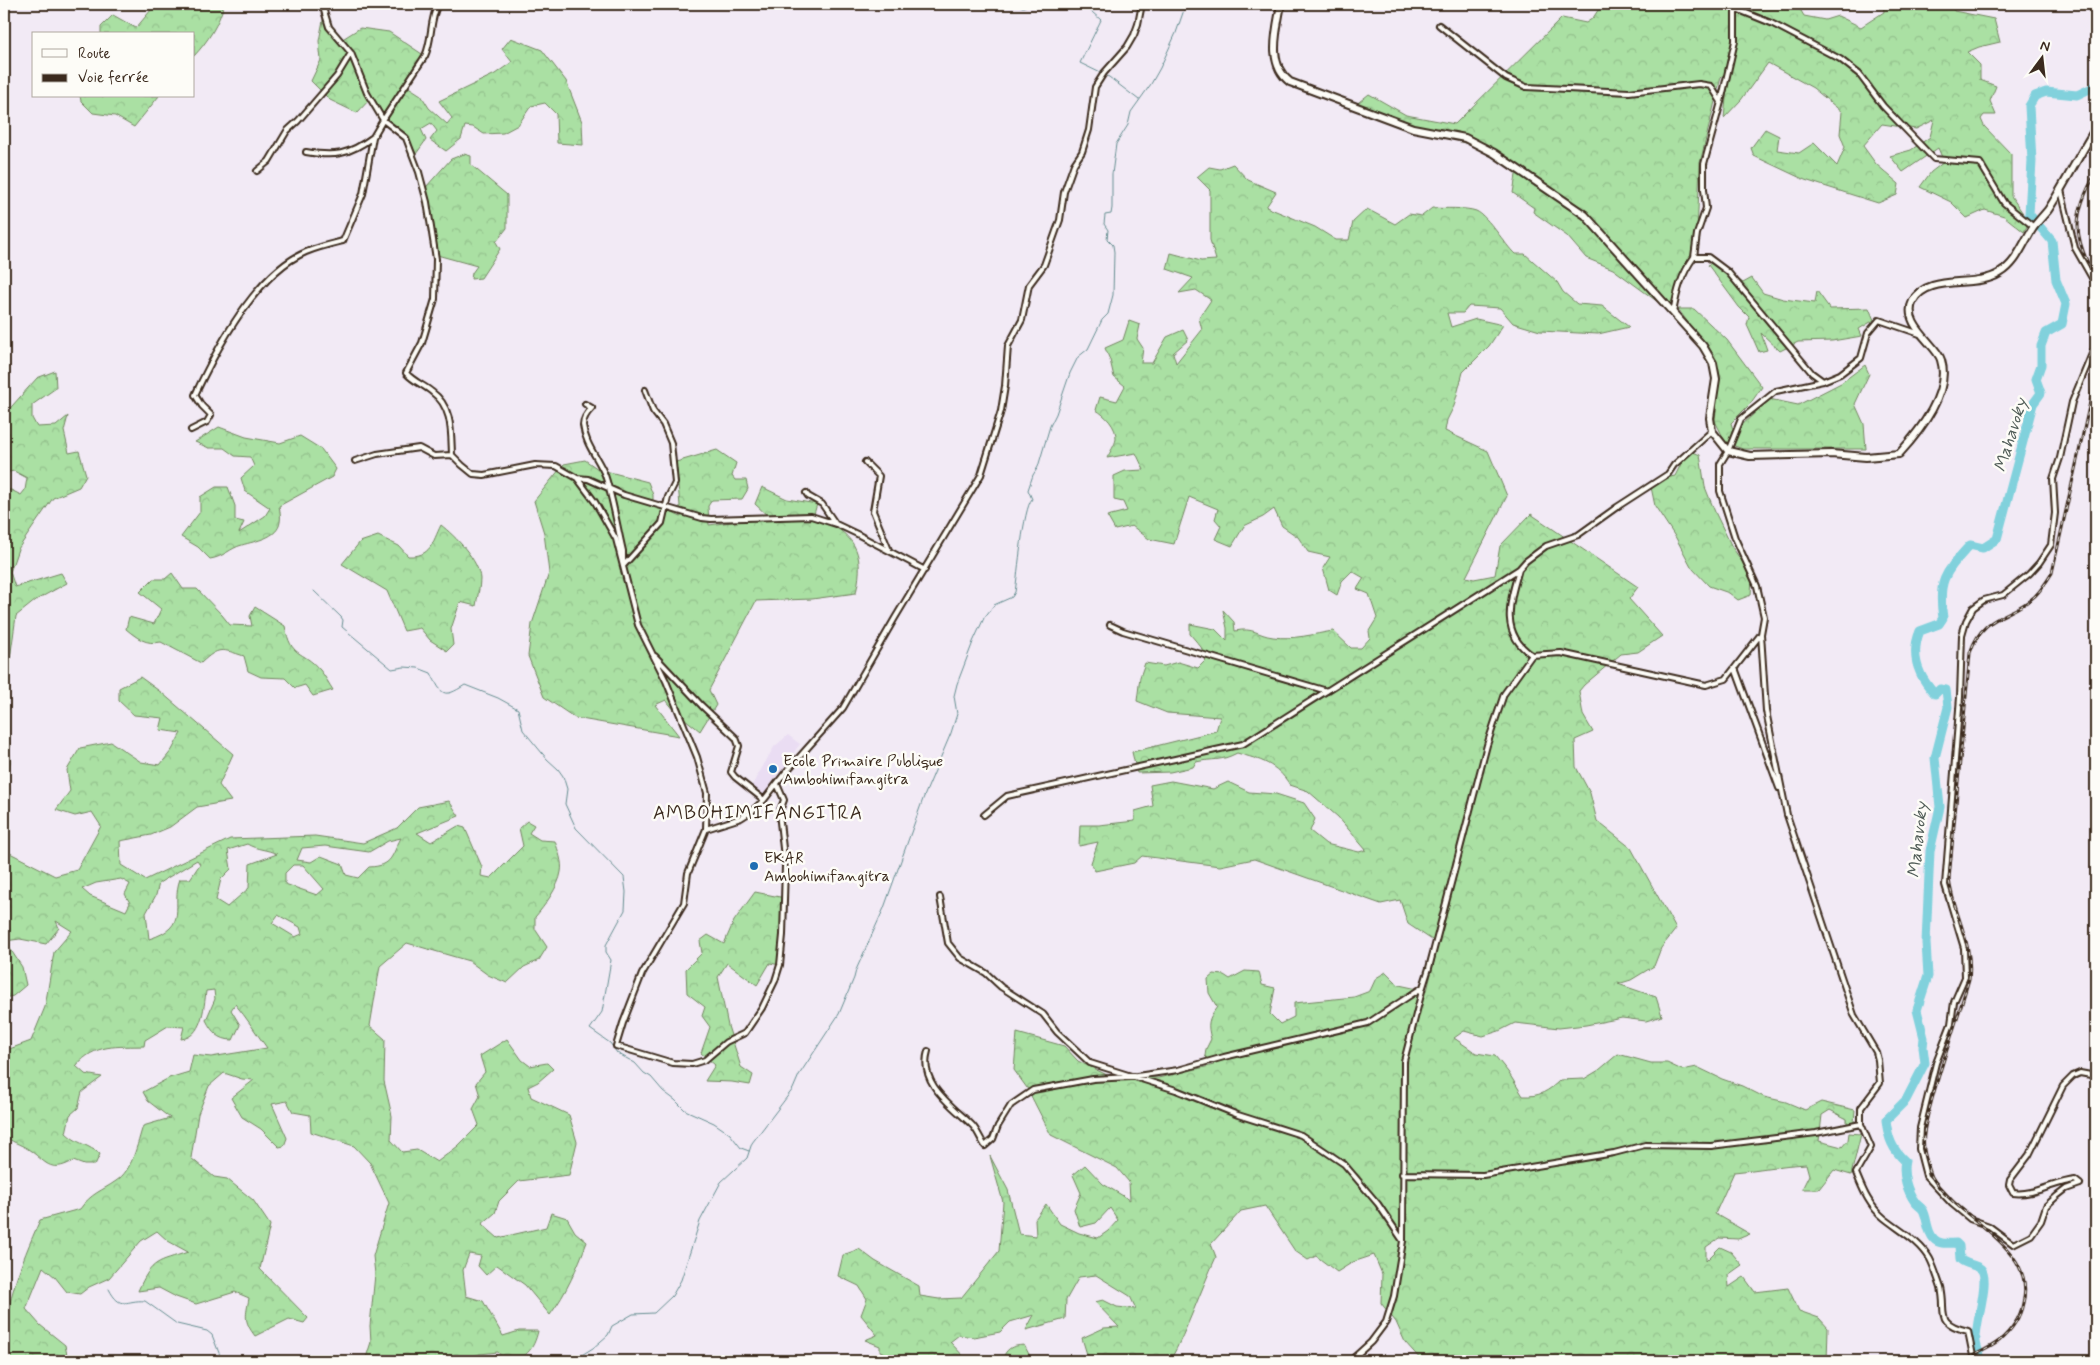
<svg xmlns="http://www.w3.org/2000/svg" width="2100" height="1365" font-family="Mynerve,sans-serif">
<defs>
<pattern id="forest-crowns" width="20" height="18" patternUnits="userSpaceOnUse" patternTransform="scale(1.25)"><rect width="20" height="18" fill="#aae0a3"/><path d="M2 6a3 3 0 1 1 6 0M12 15a3 3 0 1 1 6 0" fill="none" stroke="#93c08c"/></pattern>
</defs>
<rect width="100%" height="100%" fill="#f2eaf5"/>
<filter id="ink" filterUnits="userSpaceOnUse"><feTurbulence type="fractalNoise" baseFrequency=".02" numOctaves="2"/><feDisplacementMap in="SourceGraphic" scale="10" xChannelSelector="R" yChannelSelector="G"/><feConvolveMatrix kernelMatrix="1 2 1 2 8 2 1 2 1" color-interpolation-filters="sRGB"/></filter>
<g filter="url(#ink)">
<!-- built -->
<path fill="#eaddf3" d="M788,735l12,9 -14,19 2,2 -8,10 -2,-1 -14,21 -13,-8 23,-40z"/>
<!-- forest -->
<path fill="url(#forest-crowns)" stroke="#728560" fill-rule="evenodd" d="M156,4h68c-5,20 -16,37 -30,52v-22h-93v-7l12,-12 23,13z
M1602,4h195l7,12 21,4 13,-4 23,11 23,-15 -1,-8h76l-6,2 1,5 40,8 6,23 -21,5 -12,5 13,13v15l16,6 -6,15 6,14h-12l-3,4 3,7 27,28v42l18,26 -5,10 -20,-16 -19,-6 -18,8 -16,-16 -31,-15 11,-15 13,-10 -6,-14 -35,24 -13,-16 21,-6 19,-13 4,-17 -18,9 -34,-5 -19,22 13,18 23,20 -2,11 -19,8 -73,-23 -51,-24 -3,-8 14,-19 14,7 -2,14 22,3 15,-10 23,23 8,-19 -5,-13 2,-22 -29,-24 -45,-25 -27,37 -17,18 5,-49 -8,8 -21,86 -3,71 -3,23 -17,32 -4,24 -60,-44 -27,-11 -19,-22 -34,-24 1,-4 -21,-15 4,-24 -23,-16 -140,-47 15,-12 37,21 49,9 107,-106 24,5 7,-5z
M324,15l17,25 19,-12 29,4 36,24 -18,30 14,9 8,13 18,16 5,-6 -13,-17 56,-27 17,-12 -10,-13 9,-11 31,12 24,31 16,41 1,23 -26,-2 -1,-29 -11,-11 -14,3 -13,19 -15,8 -19,1 -11,-7 -8,-1 -4,13 -15,12 -16,-11 7,-9 -6,-8 -10,6 5,11 -10,14 -7,-14 -20,-16 -18,-26 -14,15 -27,-13 -19,-19 10,-21 -2,-19z
M80,96h79l-25,31 -19,-11 -22,-3 -12,-12z
M464,154l7,2v9l36,30v33l-11,14 4,7 -19,29 -10,1 1,-6 5,-7 -40,-11 -11,-68 25,-28z
M1233,164l15,16 28,12 -10,15 49,20 21,13h13l4,-18 14,-13 28,15 14,-10 13,2 10,-8c12,1 33,-1 44,3 12,5 29,34 39,43h10l32,28 6,10 14,12 25,2 27,21 -31,7 -58,-3 -27,-8 -13,-15 -31,-2 -6,7h-16l4,14 25,-8 27,6 -14,21 -26,26 -9,34 -7,14 -2,11 43,20 19,45 -41,81 8,2 21,-4 5,-29 31,-32 107,73 -9,12 33,37 -24,16 -17,2 -37,31 -5,6 4,24 10,17 -18,8 1,27 14,26 7,28 34,27 45,81 -15,19 -7,18 -23,14 -13,4 38,13 6,19 -16,5 -24,-3 -36,7 -27,3 -44,-5 -16,8 -16,5 -19,-5 -10,7 22,15 19,3 13,16 15,24c16,1 26,-5 37,-16l24,-1 15,-9 19,-16 33,9h16l15,7 15,-3 25,12 20,7 22,11 22,5 19,8 16,-8 34,8 -1,12 -7,2v-5l-17,-9 -8,5 -3,26 23,6 6,-7 1,-7 12,1 -10,41 -17,-5 -15,19h-17l7,-14 -3,-11c-24,1 -48,6 -72,8l-19,42 35,20 -12,5 -19,-1 -13,9v14l14,-14 11,5 11,13 -14,10 1,12 15,-10 11,15 33,-4 11,23 20,7 9,10 -1,33h-405l-17,-19 -9,-20 -15,-19 1,-29 -8,-19 -21,7 -16,10 -21,-16 -8,4 -13,-9 -30,-45 -24,5 -30,33 5,13c-16,35 -28,71 -46,104h-81l-7,-23 22,-10 15,-1 -24,-25 8,-2 14,7 19,2 -6,-13 -34,-21 -17,2 -13,23 -1,19 -39,11 8,-15 -24,7 -10,10 -26,5 -15,-2 -9,7 18,19h-72l2,-2 -18,-8v-5l-15,-6 12,-5 -16,-20 6,-16 -8,-13 -21,-10 5,-21 16,-6 16,12 44,25 1,10 19,3 22,-1 38,-47 4,-49 -13,-46 18,34 11,44 17,2 -1,-17 11,-15 14,20 19,9 19,5 10,-7 10,-11 -8,-12 -14,15 -16,4 -6,-18 7,-16 -8,-18 12,-10 18,19 27,16 -1,-18 -12,-14 -66,-33 -24,-47 -13,-18 3,-37 47,13 14,15 29,14 51,3 56,-13 -9,-9 1,-7 5,-10c-4,-15 -3,-20 6,-32l-8,-14 -1,-14 6,-5 10,1 6,4 15,-8 14,1 3,13 13,3 -5,26 10,10 14,-7v-14l60,-6 16,-6 6,-13 10,-6 13,13 28,6 11,-47 -30,-20 -8,-24 -19,4 -127,-45 -34,7 -78,-10 -8,7 -39,8 -4,-8 7,-21 -19,4 1,-21h19l36,-4v-10l18,-5 -3,-21 21,-4 42,8 15,-7 21,10 27,2 28,9 11,16 -5,12 16,13 33,8 7,-2 -28,-33 -30,-26 -18,-6c-14,-22 -29,-25 -53,-32 -17,9 -23,5 -41,9l-3,5 -23,5 -33,1 -5,-21 84,-21 4,-14 -53,-4 -30,-12 3,-24 5,-14 19,3 14,-4 20,6 8,-8 -5,-13 -11,-13v-10l25,5 12,12v-13l-4,-18 11,12 1,9c19,-4 22,4 38,6 20,3 41,-3 60,-6l18,17h10l9,-10 -1,-7 8,-13 -8,-24 -12,-5 7,-11 -12,-7 -10,10 -5,14 -8,-5 -6,-22 7,-11 -22,-5 -10,-15 -16,-11 -8,-17 -11,8 -19,9 -12,20 -17,-7 6,-13 -6,-7 3,-10 -29,-12 -15,47 -25,-5 -17,-13 -17,4 -8,-14 20,-5 -4,-9 -9,-2v-24l11,-5 19,-1 -8,-17 -29,5c3,-6 8,-13 9,-19 1,-12 -11,-24 -20,-29l4,-13 17,4 8,-15 -11,-9 -4,-17 -5,-12 18,-8 6,-19 11,4 -3,14 6,9 -2,15h11l15,-26 16,-7 5,10 -15,13 3,10 26,-33 -3,-12 12,-18 -15,-10 -17,3 14,-15 -26,-9 4,-16 30,8 15,-1 -6,-20v-50l-13,-13 12,-10 11,2z
M1714,261l29,22 9,-5 11,15 20,6 32,4 2,-12 13,18 39,-1 5,12 -15,9 3,7 -30,5 -34,1 -18,9 -19,-18 6,17 -8,2 -12,-27 2,-8 -10,-10 -31,-42z
M1678,309h16l33,31 35,47 -12,17 -19,19 3,10 35,-34 29,6 43,-22 24,-18 4,9 -14,30 9,20 2,25h-123l-17,-6 -11,-22 4,-43 -4,-19z
M55,371l1,17 -24,17v13l5,9 19,-1 12,-10 -4,15 5,22 10,-2 7,24 -7,12 -26,11 -35,51 -8,23 5,15 46,-14 6,10 -31,17 -20,16 -10,72 4,74 -6,31v-303h7l10,5 4,-5 2,-12 -13,-7 -10,2v-58l33,-37z
M219,427l27,10 34,6 20,-7 21,13 15,20 -4,8 -53,29c1,5 2,11 1,16 -2,16 -25,19 -38,23 -12,3 -18,12 -32,14l-12,-12 -17,-10 19,-25v-15l16,-10h12l7,19v14l9,2 -5,11 26,-17 5,-8 -25,-17 -4,-13 13,-12 -4,-9 -15,-1 -11,-8h-15l-14,-6z
M717,450l19,13 -4,13 3,4h11l2,9 -6,10 -30,1 -4,6 1,19 60,-8 -14,-13 7,-17 25,12 30,5 -3,10c39,21 52,34 42,79l-44,6 -56,2 -47,89 7,15 -16,26 -25,-20 -9,-11 -11,5 24,31 -104,-18 -31,-21 -16,-41 4,-32 17,-51 -5,-40 -10,-32 30,-37 21,-4 13,9 50,13 5,13v9l28,13 -5,-55z
M1691,451l9,4 5,32 10,25 17,35 20,29 -1,19 -13,5 -9,-7 -20,-7 -17,-18 -16,-30 -21,-32 -4,-19 15,-9 9,-2 8,-16z
M441,525c14,11 38,35 39,54 0,9 -3,19 -4,27l-16,-4 -9,27 2,16 -6,6 -17,-11 -10,-12 -16,3 -17,-40 -45,-27 18,-22 18,-6 21,10 9,10c23,1 24,-13 33,-31z
M172,573l11,16h14l25,26 8,10 22,1 -2,-10 5,-9 30,19c6,33 17,23 35,44 5,6 9,14 13,20l-20,6 -8,-11 -10,3 -10,-10 -24,-1 -13,-6 -4,-15c-22,-7 -25,-10 -43,7l-40,-21c-15,3 -24,-4 -35,-13l3,-12 25,7 7,-15 -21,-17 13,-13h12z
M140,677l22,16 71,61 -14,31 12,16 -34,6 -27,20 -19,8 -31,6 1,24 24,15 85,-41 85,-3 48,7 34,-15 21,-21 31,-6 10,15 -42,17 14,9 27,-16 7,2 17,39 -1,9 10,2 32,-32 -4,-18 8,-7 7,4 -5,8 11,7 15,1c3,10 8,21 6,31 -2,14 -17,35 -26,45v12l12,18 -8,13 -15,7 -17,16 -19,-8 -19,-14 -62,-18 -27,23 -10,60 15,13 -1,42 8,35 -1,24 11,12 15,-2 20,12 21,-16 21,-21 -6,-16 7,-13 -4,-13 9,-11 -5,-16 27,-17 15,21 8,6 17,-3 6,6 -15,13 -10,5 3,10 38,18 8,27 -8,33 -50,6 -20,20 -4,12 -13,11 16,14 48,-11 5,-14 16,5 8,14 12,10c-10,26 -20,50 -37,73l-25,-30 -28,-20 -11,10 -8,-9 3,-10 -12,-2 -6,16 3,26 17,5 20,35 16,-5h19c-4,18 -13,30 -33,30l-7,-9 -18,2 -24,7h-91l6,-19 -1,-16 5,-52 -2,-18 16,-53 -19,-40 -16,-17 -43,-14 -1,-17 -17,-3 -6,-11 -15,3 15,34 -3,8 -5,1 -18,-18 -19,-12 -11,-19 23,-18 -12,-1 -18,-6 -15,13 -11,28 -7,44 23,19 13,2 26,21 17,25 -10,44 48,49 -4,5 -15,-4 -34,17c-12,-16 -9,-20 -6,-38l-14,-6 -39,12 -20,-7 -17,-9 -21,3c14,-32 20,-29 50,-39l-20,-11 -11,-10 -16,10 -32,37 -20,9 -9,7 -13,-2 -12,-15 -12,-10 -17,42 14,16 25,20 2,10 -32,6h-29c-6,-48 15,-98 34,-141l40,-11c11,-16 22,-18 36,-28 17,-11 21,-37 27,-55l27,-8 -22,-17 -5,-9 26,-14 20,-6 4,-17 18,2 56,-9c-11,-15 -20,-30 -32,-44l-4,6 9,15 -7,15c-14,0 -21,-8 -27,-20l9,-21 -1,-9 -8,1c-2,17 -4,46 -25,48l3,-12 -16,-1 -23,14 -1,6c-27,1 -49,-3 -68,20l9,8 17,3 -20,15 -4,16 -8,7 -4,18c10,10 23,12 34,21l-5,11h-11l-11,-4c-24,13 -27,0 -45,-12 -8,-5 -17,-7 -24,-14v-84l27,-10 14,-34 9,-55 18,-21 -16,-10 3,7 -13,16 -26,-5 -15,2 17,26 4,18 -13,11 -9,2v-148l51,26 22,-6 24,-44 -9,-14 -17,4 -19,-6 14,-19 -3,-21 13,-22 31,-6 30,20 19,3 12,-15 9,-17 -21,-3 3,-12 -29,-3 -15,-14v-13zM401,838c-10,18 -8,28 -32,29l-11,11 -12,-3 -4,-11 -21,-8 -10,6 -14,-2 5,-12 23,-2 44,6 19,-11zM247,844c10,6 20,5 30,10l-27,10 -1,24 -22,19 -11,-7 5,-21 10,-10 -3,-19zM197,860l3,4 -10,15h-10c-10,27 11,47 -31,60l-3,-26 10,-18 3,-12zM293,865h10l21,24 -7,6 -32,-11v-11zM121,879l9,5 -5,10 5,9 -4,8 -36,-15 -8,-7 14,-6zM278,915l22,12 2,7 -7,3 -23,-14z
M755,892l30,6 -5,67 -10,-2 -13,22 -30,-22 -9,14 10,49 13,41 12,8 -3,10 -18,-3 -27,-1 10,-16 -14,-12 9,-26 -8,-11 3,-9 -18,-14 -1,-24 16,-16 -2,-12 8,-6 16,9 10,-23z
M1024,1345l7,13 14,-1 2,4h-45c4,-13 9,-15 22,-16z"/>
<g fill="none" stroke-linecap="round" stroke-linejoin="round">
<!-- stream -->
<path stroke="#658e90" stroke-width="1" d="M1016,4l7,3 7,-3
M1083,4l18,16 -21,43 29,14 30,23
M314,591l27,26 2,3 -1,7 50,42 12,-2 14,1 13,5c11,22 12,26 34,12l33,13 20,11 5,21 24,29 11,10 5,7 4,13 -2,15 11,24 48,49 2,15 -1,18 -19,35v7l5,8 -9,52 -12,17 20,14 7,10 18,10 9,10 7,4 12,14 12,9 10,10 29,13 16,11 11,14 8,3
M109,1289c12,23 17,10 36,12l32,23 30,7 5,4 9,23 7,3
M572,1361l21,-13 15,-13 4,-9 21,-12 21,-1 18,-17 9,-16 19,-59 21,-39 26,-24 5,-15 41,-54 6,-14 40,-61 15,-36 2,-8 28,-62 39,-109 28,-66 6,-19 -3,-18 3,-12 16,-42 11,-24 10,-13 18,-8 3,-5c3,-18 8,-83 17,-93l-4,-9 5,-15 5,-8 12,-41 6,-12 14,-41 8,-16 10,-8 14,-29 6,-6 5,-19 1,-43 -1,-7 -6,-6 1,-9 -4,-6 1,-9 6,-1 1,-6v-34l4,-30 12,-19 3,-13 20,-28 9,-16 16,-35 10,-29"/>
<!-- river -->
<path stroke="#81d1dc" stroke-width="9" d="M1982,1361c-2,-6 -5,-12 -6,-19 -2,-16 15,-63 5,-73 -6,-5 -15,-4 -21,-10l-1,-13 -3,-3c-8,0 -16,2 -22,-4 -8,-8 -6,-20 -11,-29 -2,-3 -6,-5 -8,-8 -8,-11 -13,-28 -10,-41 -13,-12 -17,-23 -19,-41l20,-20 19,-37 -2,-16 1,-9 -7,-28 11,-34 -2,-33 4,-92 10,-44 -5,-49 13,-51 -2,-17 -6,-1 -5,5c-17,-18 -25,-39 -15,-63l19,-7 4,-6c-6,-39 3,-46 27,-73l13,3 14,-9 36,-135 8,-11 -5,-14 5,-14v-19l5,-13 16,-9 4,-20 -10,-24 -4,-39 -23,-27 3,-53 -3,-55 6,-10 11,-4 31,3 19,-9"/>
<!-- street casing -->
<g stroke="#3b2a1e" stroke-width="8">
<path id="street" d="M438,4c-9,17 -5,35 -13,52l-42,64 23,18 13,34 8,30 9,57 -1,40 -13,44 -16,30c8,9 18,12 26,19 21,15 19,41 20,63l10,10 11,9 11,1 51,-10 21,1 21,12 18,24 21,37 22,86 28,56 31,76 10,36 -1,36 35,-11 11,-7 12,-11 21,-27 58,-65 52,-90 86,-143 20,-64 4,-25 3,-40 14,-26 7,-35 15,-20 16,-45 4,-28 10,-28 8,-12 7,-22 6,-43 9,-14 23,-26 7,-12 4,-11 4,-20
M1724,4l47,19 69,36 19,15 24,32 51,53 46,4 24,40 30,24
M1439,25l67,53 20,9 103,5 70,-8 12,2 10,16 -17,62v25l2,19 -9,26 -3,23
M1721,102l14,-61v-37
M306,152c28,5 43,3 67,-15
M257,171l12,-10 18,-30 11,-10 39,-45 14,-23
M2061,190l14,58 21,37
M1673,313c4,-22 8,-38 21,-56h14l20,15 84,101 11,8
M585,404l7,4c-5,5 -9,10 -9,17 2,19 15,33 22,50 8,24 12,51 18,76v10
M191,430l16,-8 4,-7 -9,-9 -7,-11c22,-47 61,-122 111,-143 12,-5 25,-8 37,-11l20,-47 10,-57 10,-17 -16,-27 -16,-40 -22,-26 -7,-23
M355,461l22,-7 42,-6 15,8 18,-1
M865,462l14,14 -6,35 16,39
M577,478l11,1 36,16 78,23 9,1 100,-3 25,8 21,10 68,36
M806,493l2,3 14,8 13,19
M623,566l39,-43 6,-26 7,-14 -4,-40 -8,-19 -10,-13 -8,-21
M1519,569c-9,32 -20,64 13,86
M1110,625l13,6 204,60
M1761,634l5,77 21,104 67,200 22,37 2,8 2,23 -19,25v16l10,23 -15,26c7,17 13,33 28,45 16,13 36,23 46,41 4,8 8,20 11,29 6,25 -7,35 27,43l6,30
M655,656l47,50 34,32 3,8 -8,26 4,5 29,23
M1735,668l44,120
M984,815l23,-19 236,-52 276,-175 7,-8 20,-15 32,-11 39,-28 51,-33 6,-9 38,-34
M706,829l-18,44 -4,30 -42,71 -19,49 -7,23 57,17 19,1 13,-4 21,-18 19,-9 17,-25 13,-27 5,-16 3,-30 2,-69 -6,-53 5,-13 -7,-16
M940,897l8,46 12,15 26,15 15,14 42,27 14,18 33,31 86,27 62,25 63,20 43,29 34,40 25,37
M928,1051c-10,33 25,55 45,75 5,6 8,14 12,20l8,-7 5,-13 13,-21 22,-15 60,-11 37,-2 48,-7 46,-13 144,-34 55,-36 6,-19 58,-223 17,-51 28,-39 29,-2 145,32 20,-6 35,-45 3,-17 -7,-31 -22,-48 -15,-47v-27l8,-13 13,-32 35,-28 47,-10 17,-7 21,-16 7,-25 11,-13 41,14
M1402,1174l81,1 131,-22 31,-8 66,1 105,-13 45,-9
M2080,1184l-14,5 -9,7 -11,10 -5,15 -10,14 -18,9 -24,-18 -19,-7 -18,-15 -26,-28 -7,-27 1,-21 16,-65 15,-39 3,-22 11,-25 -1,-29 -19,-63 15,-188 2,-62 4,-14 7,-13 11,-8 19,-5 26,-21 10,-11 12,-18 4,-32 -2,-34 7,-21 12,-56 24,-58
M2080,1184l-5,-4c-21,2 -41,16 -62,13l-4,-8 1,-5 19,-25 34,-69 10,-10 7,-3 16,3
M1350,1361l21,-19 15,-20 8,-26 9,-55 1,-180 19,-74"/>
</g>
<!-- primary casing -->
<g stroke="#3b2a1e" stroke-width="10">
<path id="primary" d="M1281,4c-4,25 -15,60 9,78l123,46 52,10 29,15 91,62 118,131 10,17 3,16 -6,39 2,13 16,20 22,5 81,-2 35,3 33,-3c20,-22 52,-62 42,-94 -4,-15 -40,-36 -28,-59 15,-28 62,-12 87,-28 17,-10 23,-30 33,-45 5,-7 10,-12 15,-18 17,-26 31,-55 48,-82"/>
</g>
<!-- street -->
<use href="#street" stroke="#fdfcf7" stroke-width="4"/>
<!-- primary -->
<use href="#primary" stroke="#fdfcf7" stroke-width="6"/>
<!-- rail casing -->
<g stroke="#3b2a1e" stroke-width="3">
<path id="rail" d="M2096,173c-24,41 -24,64 0,105
M1963,1361c12,-7 26,-12 36,-20 13,-11 21,-22 24,-38 15,-57 -68,-85 -91,-126 -3,-7 -5,-15 -7,-22 -5,-21 4,-43 9,-63 11,-38 24,-75 35,-113 5,-36 -16,-65 -20,-100l21,-226c13,-40 40,-34 65,-57 7,-7 12,-15 17,-23l44,-198"/>
</g>
<!-- rail -->
<use href="#rail" stroke="#fdfcf7" stroke-width="1" stroke-dasharray="4" stroke-linecap="butt"/>
</g>
</g>
<!-- markers -->
<g fill="#1f6fb2" stroke="#fdfcf7" stroke-width="2">
<circle cx="773" cy="769" r="5"/>
<circle cx="754" cy="866" r="5"/>
</g>
<g text-anchor="middle" stroke-width="5" stroke-linejoin="round" paint-order="stroke">
<!-- poi labels -->
<g font-size="16" fill="#3b2a1e" stroke="#fdfcf7" text-anchor="start">
<text x="783" y="766">Ecole Primaire Publique<tspan x="783" dy="18">Ambohimifangitra</tspan></text>
<text x="764" y="863">EKAR<tspan x="764" dy="18">Ambohimifangitra</tspan></text>
</g>
<!-- water labels -->
<g font-size="18" font-style="italic" fill="#505c57" stroke="#fdfcf7">
<text transform="translate(2010 435) rotate(-73)" y="6">Mahavoky</text>
<text transform="translate(1917 840) rotate(-84)" y="6">Mahavoky</text>
</g>
<!-- quarter labels -->
<g font-size="19" letter-spacing="1" fill="#3b2a1e" stroke="#fdfcf7">
<text x="758" y="819">AMBOHIMIFANGITRA</text>
</g>
</g>
<!-- margin -->
<rect width="2100" height="1365" fill="none" stroke="#fdfcf7" stroke-width="20"/>
<rect x="10" y="10" width="2080" height="1345" fill="none" stroke="#3b2a1e" stroke-width="2" filter="url(#ink)"/>
<!-- legend -->
<rect x="32" y="32" width="162" height="65" fill="#fdfcf7" stroke="#afa8a0"/>
<rect x="42" y="49" width="25" height="8" fill="#fdfcf7" stroke="#afa8a0"/>
<text x="78" y="58" font-size="15" fill="#3b2a1e">Route</text>
<rect x="42" y="74" width="25" height="8" fill="#3b2a1e" stroke="#afa8a0"/>
<text x="78" y="82" font-size="15" fill="#3b2a1e">Voie ferrée</text>
<!-- north arrow -->
<g transform="translate(2042 58) rotate(15)" stroke="#fdfcf7" stroke-width="4" paint-order="stroke">
<path d="M0-4L9 19L0 12L-9 19Z" fill="#3b2a1e"/>
<text y="-8" font-size="14" font-weight="bold" text-anchor="middle" fill="#3b2a1e">N</text>
</g>
</svg>
